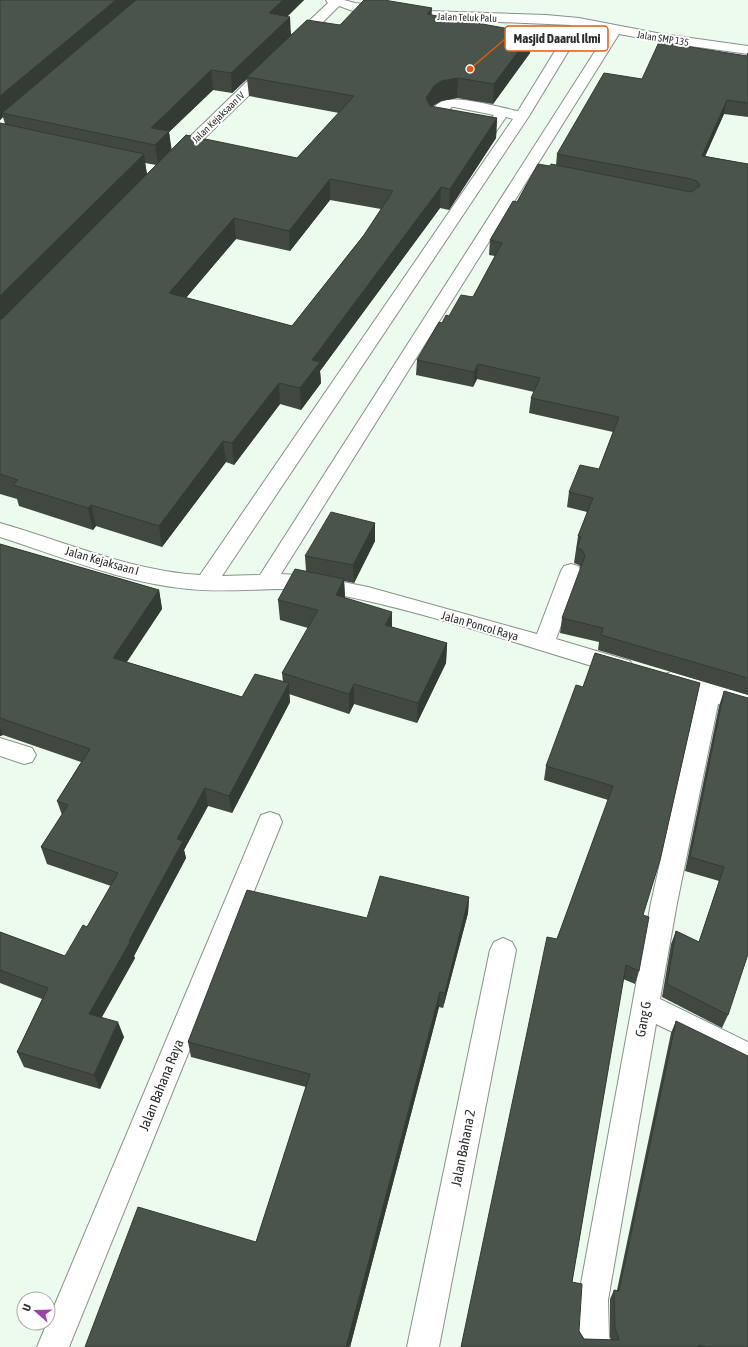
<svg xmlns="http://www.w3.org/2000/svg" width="748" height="1347" font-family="'Asap Condensed',sans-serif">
<rect width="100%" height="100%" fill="#edfaee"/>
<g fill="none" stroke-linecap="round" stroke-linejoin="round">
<!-- minor casing -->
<g stroke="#869287" stroke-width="2">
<path id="minor" d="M326,0h18l11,3 73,8 118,4 33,3 83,16 86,12v8l-86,-12 -43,-8 -338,540 32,2 55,11 169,47 24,-63 3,-5 7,-2 7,2 3,5 -25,68 74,22 3,6 -3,6 -8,2c-96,-28 -193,-63 -292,-82 -47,-9 -93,1 -141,-4 -65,-6 -127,-32 -189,-52v-14c66,19 131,48 200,52l313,-456 -7,-2 -11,16 -10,3 -51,-9 -4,-2 -3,-6c4,-6 7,-14 14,-17 15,-8 59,6 77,9l53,-86 -143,-6 -75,-8 -14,-5 -39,39h-10l-2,-3 2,-3 38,-36zM583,27l25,4 -348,544 -38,1 307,-460zM452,107h2l40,8 -10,12 -43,-7 4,-7z
M269,64l5,1 2,3 -2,3 -93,90h-10l-2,-3 2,-3 93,-90z
M671,672l77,23v18l-30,-9 -41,199 -17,96 88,43v27l-92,-45 -48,276 1,37 4,10h-32l-4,-8 1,-39 73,-397 46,-206 -34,-10 -3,-6 3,-6z
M0,738l32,10 4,7 -4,7 -8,2 -24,-8z
M270,812l9,3 3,7 -213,525h-32l221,-525 3,-7z
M503,938l9,4 4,8 -77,397h-32l83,-397 4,-8z"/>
</g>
<!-- minor -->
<use href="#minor" fill="#fff" fill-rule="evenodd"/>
</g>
<!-- wall -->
<path fill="#404840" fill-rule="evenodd" d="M0,0h304l-17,16 4,18 49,-9 91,-10 99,38 -37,51 -36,-6 -16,3 -8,5v1l64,11 -1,20 -47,72 -9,-2 -120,163 1,12 -20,27 -21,-6 -46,61 -8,-3 -64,85 -66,-21 -3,4 -74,-24 -2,-7 -17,-5v-371l5,1 -2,-7 -3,3zM247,79l2,17 90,17 -42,45 -126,-8 -2,-18 44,-42 19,3zM145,163l11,2 -9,9zM330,200l51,9 -17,26 -72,91 -106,-28 50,-59 54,12z
M748,53v64l-24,-3 -19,42 43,8v531l-150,-45 1,-8 -39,-9 2,-15 19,-50 -2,-3 -5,-2 4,-27 9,-24 -20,-5 2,-15 30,-23 14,-37 -84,-19 2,-15 3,-6 -57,-13 -4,8 -57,-12 1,-15 25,-37 7,-7 24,-19 22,-41 -6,-1 1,-15 27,-38 33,-36 6,-1 1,-11 85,-75 105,-23z
M375,523v18l-21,42 -10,-2 1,17 47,29 55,16 -1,20 -29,60 -63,-19 -5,10 -60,-20 1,8 -58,111 -24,-7 -24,44 2,8 -52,98 1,2 -33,59 22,20 -24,52 -76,-22 -7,-15 25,-53 -42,-16v-51l65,24 22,-29 24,-41 -64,-22 -6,-17 21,-32 -5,-14 24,-39 -78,-27 -3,1v-192l159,46 3,19 -35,53 115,35 41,-15 -1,-9 26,-45 -28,-8 -2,-20 28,-29 -1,-15z
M595,653l48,262 -4,56 -4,13 -12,-5 -51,303 7,49 5,8 27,1 -1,-3v-38l4,-9h3l54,-257 5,-12 72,326h-287l96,-408 51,-139 -64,-20 2,-14 37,-79z
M724,691l4,324 -6,13 -60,-31 9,-53 5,-13 23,11 20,-61 -34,-10 34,-165z
M469,897l-1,16 -25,95 -4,-1 -89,340h-265l171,-105 50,-155 -115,-30 -3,-15 179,-124z"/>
<!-- shaded-wall -->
<path fill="#343b34" d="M116,0h26l-140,113 1,4 -3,3v-24z
M283,0h21l-33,33 -2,-20z
M432,8l-1,19 -4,-13z
M290,17l1,19 -44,41v2l-15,14 -1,-20z
M532,33l-2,20 -37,51 1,-20z
M211,70l2,20 -44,42 3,20 -14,13 -3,-20 -4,-17z
M458,78l-1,20 -16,3 -8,5 -7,12v-20l8,-12 7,-5z
M727,100l-3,14 -25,56 3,-14z
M497,118l-1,20 -47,72 1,-21z
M144,154l3,21 -147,148v-27z
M330,179v21l-40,51 -1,-20z
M441,187l-1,21 -120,163 1,12 -20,27 -1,-22 12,-28z
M234,218l2,21 -64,75 -3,-21z
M478,364l-1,15 -4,8 1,-15z
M279,383l1,21 -46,61 -2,-22z
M223,441l3,21 -64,85 -3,-21z
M91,505l5,21 -3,4 -5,-22z
M375,523v18l-21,42 -1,-18z
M344,579l1,20 -9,-4z
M159,590l3,19 -45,67 -4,-18z
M392,612v20l-7,-7z
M447,643l-1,20 -29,60 1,-20z
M289,683l1,19 -58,111 -3,-17z
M354,684v20l-5,10v-20z
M0,727l3,8 -3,1z
M205,788l3,18 -24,44 2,8 -52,98 1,2 -40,71 -6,-15 40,-73 48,-102z
M469,897l-1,16 -25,95 2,-15z
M440,992l-1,15 -89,340h-4z
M118,1022l6,15 -24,52 -6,-14z"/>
<!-- building -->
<path fill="#4a544a" stroke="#343b34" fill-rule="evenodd" d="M0,0h116l-116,96z
M136,0h147l-14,13 21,4 -59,56 -20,-3 -60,58 18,3 -14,14 -153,-32z
M364,0h20l48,8 -5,6 105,19 -38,51 -36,-6 -17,3 -7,5 -8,12 4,8 67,12 -47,71 -9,-2 -129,173 8,2 -20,26 -21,-5 -47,60 -9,-2 -64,85 -68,-21 -3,3 -75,-23 5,-5 -18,-6v-155h2l184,-184 111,23 57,-62 -107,-19 60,-57 33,5zM330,179l63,12 -29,44 -72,91 -123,-33 65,-75 55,13z
M659,42l88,14 1,-3v50l-21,-3 -25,56 46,8v514l-147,-43 2,-7 -41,-10 23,-62 -3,-6 -5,-2 4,-11 -3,-1 15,-38 -24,-6 11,-27 19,4 20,-52 -88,-19 9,-20 -62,-14 -4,8 -57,-12 22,-38 3,1 4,-8 3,1 12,-21 12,2 29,-54 -12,-3 23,-39 4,1 21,-38 12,2 1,-2 140,28 9,-6 -3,-5 -6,-2 -134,-25 47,-81 38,6z
M0,123l144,31 -144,142z
M331,512l44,11 -22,42 -48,-9z
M0,544l159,46 -46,68 129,39 13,-23 34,9 -60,113 -24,-8 -28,51 6,2 -54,100 1,1 -41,72 29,8 -24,53 -77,-23 31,-64 -48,-18v-38l65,24 18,-31 4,2 31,-54 -77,-26 27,-42 -11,-4 33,-52 -90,-31z
M295,569l49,10 -8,16 56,17 -7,13 62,18 -29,60 -64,-19 -5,10 -67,-21 36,-63 -40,-10z
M595,653l105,30 -40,177 -17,55 6,2 -10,54 -13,-6 -54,317 10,2 -3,47 5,8 35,1 -4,-12 -1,-38 5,1 57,-270 72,35v291h-42l-7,-2v2h-238l86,-410 10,2 56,-153 -67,-20 30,-81 7,2z
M724,691l24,7v256l-20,61 -61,-31 9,-53 23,11 25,-75 -34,-10z
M380,876l89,21 -24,96 -5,-1 -94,355h-261l53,-140 118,35 54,-168 -122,-32 59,-152 120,28z"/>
<g text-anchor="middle" stroke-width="4" stroke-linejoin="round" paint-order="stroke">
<!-- far-street labels -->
<g font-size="10" fill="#2b302b" stroke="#fff">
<text transform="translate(467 17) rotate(2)" y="4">Jalan Teluk Palu</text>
<text transform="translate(663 38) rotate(9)" y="4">Jalan SMP 135</text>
<text transform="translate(218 117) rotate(-44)" y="4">Jalan Kejaksaan IV</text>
</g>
<!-- street labels -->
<g font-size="12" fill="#2b302b" stroke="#fff">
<text transform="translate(102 561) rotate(16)" y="4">Jalan Kejaksaan I</text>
<text transform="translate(480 626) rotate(16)" y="4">Jalan Poncol Raya</text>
</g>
<!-- near-street labels -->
<g font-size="14" fill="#2b302b" stroke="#fff">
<text transform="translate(643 1019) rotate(-80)" y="5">Gang G</text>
<text transform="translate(161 1085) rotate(-68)" y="5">Jalan Bahana Raya</text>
<text transform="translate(463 1148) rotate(-79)" y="5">Jalan Bahana 2</text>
</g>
</g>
<!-- callouts -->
<path fill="none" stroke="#e8590c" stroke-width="1.5" d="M470 69L505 39"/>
<circle fill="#e8590c" stroke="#fff" stroke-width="1.5" cx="470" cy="69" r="4"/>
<rect fill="#fff" stroke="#e8590c" stroke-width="1.5" x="505" y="26" width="103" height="25" rx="4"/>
<g font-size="13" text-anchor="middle" font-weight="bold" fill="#2b302b">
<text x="557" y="43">Masjid Daarul Ilmi</text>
</g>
<!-- north arrow -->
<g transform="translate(36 1311) rotate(290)"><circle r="19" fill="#ffffff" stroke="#aaacaa"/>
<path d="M0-3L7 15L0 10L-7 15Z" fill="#9f3fa7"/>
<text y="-6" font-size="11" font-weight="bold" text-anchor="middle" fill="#2b302b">U</text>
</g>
</svg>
